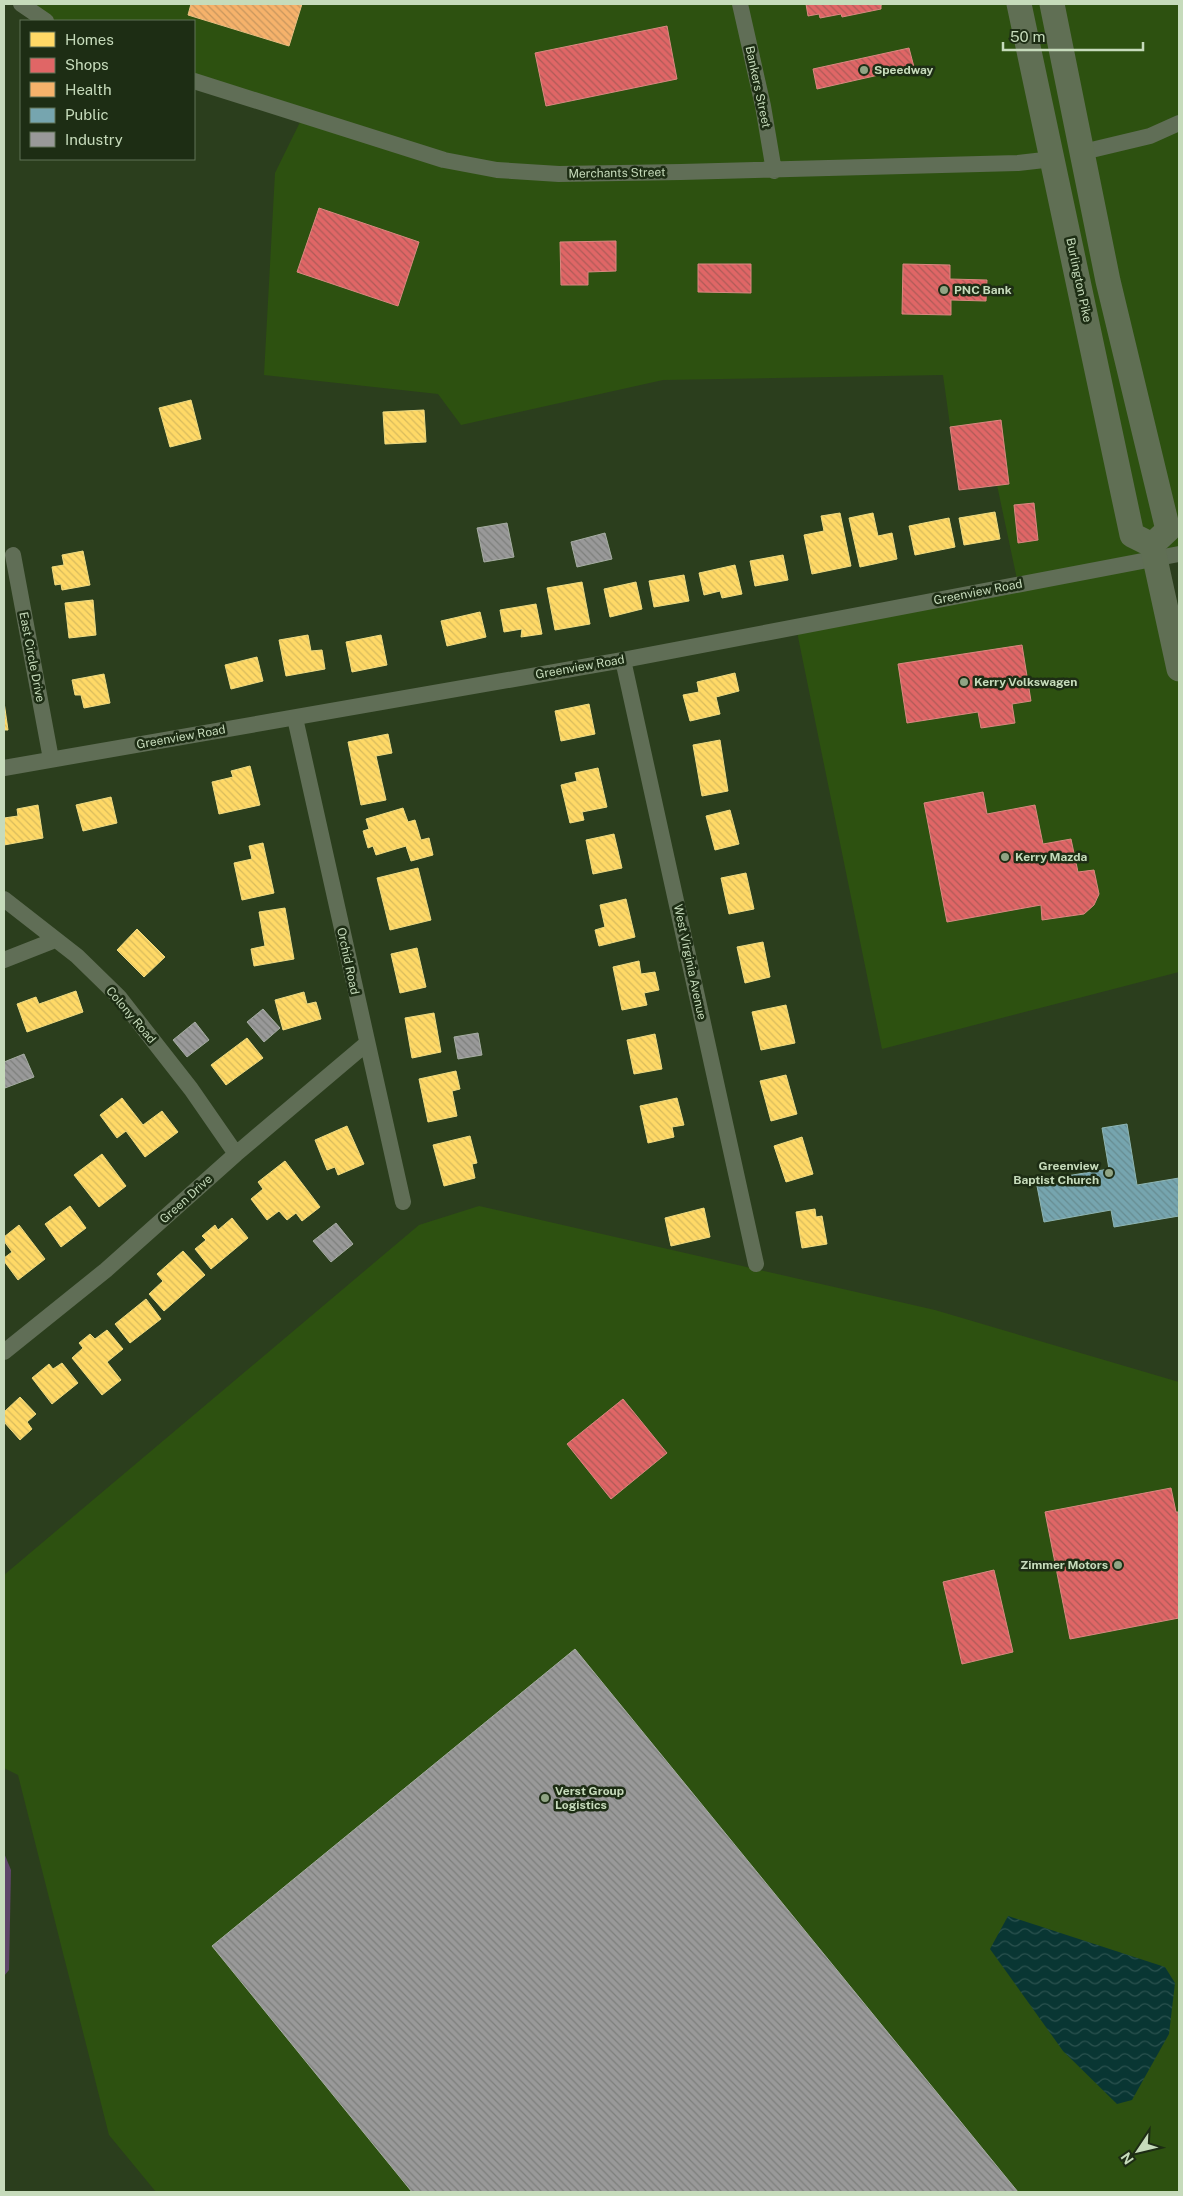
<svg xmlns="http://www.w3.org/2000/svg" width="1183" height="2196" font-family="'Public Sans',sans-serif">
<defs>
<pattern id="water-waves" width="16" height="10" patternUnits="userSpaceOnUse" patternTransform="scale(1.25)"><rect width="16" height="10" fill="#093633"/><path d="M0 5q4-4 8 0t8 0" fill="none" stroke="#2b524f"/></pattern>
<pattern id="homes-back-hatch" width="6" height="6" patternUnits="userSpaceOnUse" patternTransform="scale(1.25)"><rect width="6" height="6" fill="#ffd966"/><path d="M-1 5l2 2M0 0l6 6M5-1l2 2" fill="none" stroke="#d8bb5d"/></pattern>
<pattern id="shops-back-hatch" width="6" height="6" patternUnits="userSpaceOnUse" patternTransform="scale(1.25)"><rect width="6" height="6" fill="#e06666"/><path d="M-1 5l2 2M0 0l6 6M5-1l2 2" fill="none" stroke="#ae5b58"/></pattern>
<pattern id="health-back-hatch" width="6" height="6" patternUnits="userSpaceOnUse" patternTransform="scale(1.25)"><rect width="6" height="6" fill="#f6b26b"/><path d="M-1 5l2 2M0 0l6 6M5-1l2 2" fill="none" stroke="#c7965e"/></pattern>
<pattern id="public-back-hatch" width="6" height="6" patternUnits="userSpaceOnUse" patternTransform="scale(1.25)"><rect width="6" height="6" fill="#76a5af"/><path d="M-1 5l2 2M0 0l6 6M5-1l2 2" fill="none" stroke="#678c91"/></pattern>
<pattern id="industry-back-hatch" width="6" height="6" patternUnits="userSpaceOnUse" patternTransform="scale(1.25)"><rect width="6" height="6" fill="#999"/><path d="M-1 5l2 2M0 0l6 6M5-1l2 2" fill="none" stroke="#7d7f7c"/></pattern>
</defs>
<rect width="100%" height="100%" fill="#2b3e1d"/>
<!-- built -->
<path fill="#2d5110" d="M21,4h1158v550l-23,6 23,109v303l-297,77 -86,-422 222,-43 -21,-99 -38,5 -16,-115 -280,5 -202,45 -23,-31 -174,-19 11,-202 28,-57 -109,-35v-60h-148z
M479,1206l456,104 244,72v810h-1023l-47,-57 -91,-360 -14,-7v-193l415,-350z"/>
<!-- pitch -->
<path fill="#5d4568" d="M4,1853l7,17 -2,100 -5,6z"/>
<!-- water -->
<path fill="url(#water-waves)" d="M1008,1916l157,51 10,16 -6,51 -37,66 -15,4 -54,-53 -73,-102z"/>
<!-- homes -->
<path fill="url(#homes-back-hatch)" stroke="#eeda80" d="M191,400l10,39 -31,8 -11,-39z
M424,410l2,32 -41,2 -2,-32z
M995,512l5,27 -36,6 -5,-27z
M840,513l11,53 -39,8 -8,-39 20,-4 -3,-15z
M873,513l5,23 14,-3 5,26 -37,8 -11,-49z
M949,518l6,29 -40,8 -6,-29z
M83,551l7,34 -28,5 -1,-6 -6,1 -3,-18 12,-2 -2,-10z
M783,555l5,25 -33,6 -5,-25z
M735,565l7,29 -20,4 -2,-7 -16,4 -5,-22z
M684,575l5,26 -35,6 -5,-26z
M582,582l8,42 -35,6 -8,-42z
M636,582l6,27 -32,8 -6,-28z
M93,600l3,35 -27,3 -4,-35z
M536,604l6,30 -21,3 1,-8 -18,3 -4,-22z
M480,612l6,25 -39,9 -6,-25z
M308,635l3,16 11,-1 3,19 -39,7 -7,-36z
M381,635l6,30 -35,7 -6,-30z
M257,657l6,24 -32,8 -6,-24z
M735,673l4,18 -23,6 4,17 -30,7 -7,-26 16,-3 -2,-10z
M104,674l6,29 -26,5 -3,-13h-6l-3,-15z
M4,702l4,28h-4z
M589,704l6,30 -34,7 -6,-30z
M388,734l4,19 -16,3 10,44 -25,5 -13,-63z
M720,740l8,51 -26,5 -9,-51z
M250,766l10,39 -41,9 -7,-32 21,-5 -2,-6z
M598,768l9,39 -25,5 2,8 -14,3 -9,-38 16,-4 -2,-8z
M111,797l6,26 -34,8 -7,-26z
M38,805l5,33 -39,7v-27l14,-2 -1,-7z
M403,808l5,14 7,-2 6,20 8,-2 4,17 -22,6 -5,-15 -30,9 -3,-9 -5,2 -5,-17 6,-2 -3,-10z
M730,810l9,34 -24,6 -9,-34z
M614,834l8,34 -29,6 -7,-34z
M263,843l11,50 -32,7 -8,-37 18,-4 -3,-13z
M418,868l13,52 -41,10 -13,-52z
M746,873l8,36 -25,5 -8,-36z
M626,899l9,38 -36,9 -4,-16 10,-3 -5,-22z
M285,908l9,51 -40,7 -3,-17 14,-3 -6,-34z
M137,929l28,28 -21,20 -27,-27z
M763,942l7,35 -25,6 -8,-36z
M417,948l9,39 -26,6 -9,-39z
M639,961l2,13 14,-2 4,18 -15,3 3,12 -25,5 -9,-43z
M76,991l7,21 -56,20 -10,-28 19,-7 3,7z
M304,992l3,12 9,-2 5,17 -38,11 -8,-30z
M786,1005l9,38 -34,7 -9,-38z
M434,1013l7,39 -29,6 -7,-40z
M655,1034l7,35 -28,5 -7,-34z
M247,1038l16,20 -37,27 -15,-20z
M456,1071l4,18 -8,2 5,25 -29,6 -9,-43z
M786,1075l11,39 -26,7 -11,-40z
M122,1098l21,27 19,-14 16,21 -33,25 -19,-26 -9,7 -17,-23z
M677,1098l7,27 -12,2 2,10 -26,6 -8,-37z
M347,1126l17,38 -26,11 -3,-8 -8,3 -12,-30z
M470,1136l7,27 -5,1 3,14 -31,8 -11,-41z
M802,1137l11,37 -27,8 -12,-36z
M102,1154l24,32 -27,21 -25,-32z
M285,1161l35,46 -18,14 -6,-8 -9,7 -8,-9 -12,9 -16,-21 12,-10 -5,-7z
M70,1206l16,22 -25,19 -16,-23z
M704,1208l6,29 -39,9 -6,-28z
M815,1209l1,8 6,-1 5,28 -25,4 -6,-36z
M232,1218l16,20 -37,31 -16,-20 11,-9 -4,-4 13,-11 3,5z
M19,1225l26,34 -27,21 -14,-19v-3l8,-6 -8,-11v-4z
M183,1251l22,24 -41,36 -15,-17 14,-13 -6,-7z
M146,1299l15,20 -31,24 -15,-19z
M107,1330l16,19 -16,13 14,18 -19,15 -30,-37 11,-10 -4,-5 11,-9 5,5z
M62,1363l16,20 -26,21 -20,-26 17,-14 4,5z
M20,1397l16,17 -9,8 5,7 -12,11 -16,-18v-10z"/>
<!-- shops -->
<path fill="url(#shops-back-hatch)" stroke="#d88980" d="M806,4h78l-3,1v4l-39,8 -1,-3 -21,4 -1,-4 -11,2z
M667,26l10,53 -131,27 -11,-53z
M909,48l5,19 -97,22 -4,-20z
M319,208l100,34 -21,64 -101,-34z
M616,241v30l-28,1v13h-27l-1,-43z
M698,264h53v29l-53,-1z
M903,264l47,1v14l37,1 -1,21 -35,-1v15l-49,-1z
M1001,420l8,64 -50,6 -9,-63z
M1034,503l4,37 -20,3 -4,-38z
M1022,645l9,56 -19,3 3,19 -34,5 -3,-16 -71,11 -9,-59z
M983,792l4,22 48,-9 8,39 28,-5 7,33 16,-2 5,24 -5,11 -10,9 -42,6 -1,-15 -94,17 -23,-119z
M623,1399l44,54 -56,46 -44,-55z
M1171,1488l5,24h3v106l-109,21 -25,-127z
M994,1570l19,82 -51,12 -19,-82z"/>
<!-- health -->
<path fill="url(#health-back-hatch)" stroke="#e8be83" d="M191,4h111l-13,42 -101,-31z"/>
<!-- public -->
<path fill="url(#public-back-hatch)" stroke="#8eb5b3" d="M1127,1124l10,61 42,-7v38l-65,11 -3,-17 -67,12 -8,-41 73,-12 -7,-41z"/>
<!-- industry -->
<path fill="url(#industry-back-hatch)" stroke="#a6ada3" d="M507,523l7,34 -30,5 -7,-34z
M605,533l7,26 -35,8 -6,-25z
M263,1009l17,19 -16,14 -17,-20z
M195,1022l14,18 -22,17 -14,-17z
M478,1033l4,22 -24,4 -4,-22z
M24,1054l10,23 -29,11 -1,-26z
M336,1223l17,21 -22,18 -18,-21z
M575,1649l443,543h-606l-200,-246z"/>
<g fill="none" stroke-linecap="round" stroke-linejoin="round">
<!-- street -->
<path stroke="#606e56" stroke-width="16" d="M21,4l25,17
M740,4l23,102 11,65
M194,81l250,79 53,10 62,4 122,-2 337,-9 35,-4
M1083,152l67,-16 29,-13
M13,555l38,204
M623,660l133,604
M295,718l108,484
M4,768l619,-108 556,-106
M4,899l73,57 42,41 72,92 45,65
M4,960l51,-20
M4,1352l102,-82 130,-116 130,-110"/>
<!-- primary -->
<path stroke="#606f54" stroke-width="25" d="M1019,4l113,531 20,10 27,124
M1052,4l56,277 60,249 -16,15"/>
</g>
<!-- markers -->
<g fill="#90a484" stroke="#1d2d14" stroke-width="2">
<circle cx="864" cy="70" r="5"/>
<circle cx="944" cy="290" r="5"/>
<circle cx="964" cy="682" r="5"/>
<circle cx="1005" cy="857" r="5"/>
<circle cx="1109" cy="1173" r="5"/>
<circle cx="1118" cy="1565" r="5"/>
<circle cx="545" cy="1798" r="5"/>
</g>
<g text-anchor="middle" stroke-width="5" stroke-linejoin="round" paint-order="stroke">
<!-- poi labels -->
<g font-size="12" font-weight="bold" fill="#c6dbbb" stroke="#1d2d14" text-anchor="start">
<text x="874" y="74">Speedway</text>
<text x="954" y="294">PNC Bank</text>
<text x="974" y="686">Kerry Volkswagen</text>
<text x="1015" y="861">Kerry Mazda</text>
<text x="1099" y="1170" text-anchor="end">Greenview<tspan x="1099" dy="14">Baptist Church</tspan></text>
<text x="1108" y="1569" text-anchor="end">Zimmer Motors</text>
<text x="555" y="1795">Verst Group<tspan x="555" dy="14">Logistics</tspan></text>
</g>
<!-- street labels -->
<g font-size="12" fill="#c6dbbb" stroke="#1d2d14">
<text transform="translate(758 87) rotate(78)" y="4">Bankers Street</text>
<text transform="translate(617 173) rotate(-1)" y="4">Merchants Street</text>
<text transform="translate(1079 280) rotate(78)" y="4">Burlington Pike</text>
<text transform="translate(978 592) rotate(-11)" y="4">Greenview Road</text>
<text transform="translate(32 657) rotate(79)" y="4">East Circle Drive</text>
<text transform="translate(580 667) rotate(-10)" y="4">Greenview Road</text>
<text transform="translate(181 737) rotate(-10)" y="4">Greenview Road</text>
<text transform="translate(348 961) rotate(78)" y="4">Orchid Road</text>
<text transform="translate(690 962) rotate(78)" y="4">West Virginia Avenue</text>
<text transform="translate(131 1015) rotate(50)" y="4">Colony Road</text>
<text transform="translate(186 1199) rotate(-42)" y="4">Green Drive</text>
</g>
</g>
<!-- border -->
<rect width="1183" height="2196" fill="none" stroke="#c6dbbb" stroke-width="10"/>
<!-- legend -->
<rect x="20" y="20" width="175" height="140" fill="#1d2d14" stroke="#617357"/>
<rect x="30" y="32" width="25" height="15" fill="#ffd966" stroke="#617357"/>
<text x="65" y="45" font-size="15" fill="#c6dbbb">Homes</text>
<rect x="30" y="58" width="25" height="15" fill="#e06666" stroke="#617357"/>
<text x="65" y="70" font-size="15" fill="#c6dbbb">Shops</text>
<rect x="30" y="82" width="25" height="15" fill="#f6b26b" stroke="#617357"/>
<text x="65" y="95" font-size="15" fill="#c6dbbb">Health</text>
<rect x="30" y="108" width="25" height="15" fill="#76a5af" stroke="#617357"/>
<text x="65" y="120" font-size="15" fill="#c6dbbb">Public</text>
<rect x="30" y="132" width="25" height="15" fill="#999999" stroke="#617357"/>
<text x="65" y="145" font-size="15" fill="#c6dbbb">Industry</text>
<!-- north arrow -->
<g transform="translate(1138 2151) rotate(235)" stroke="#1d2d14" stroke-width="4" paint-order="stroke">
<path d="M0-4L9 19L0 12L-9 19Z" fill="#c6dbbb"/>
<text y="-8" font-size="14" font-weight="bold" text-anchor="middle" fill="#c6dbbb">N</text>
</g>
<!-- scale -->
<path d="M1003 42v8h140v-8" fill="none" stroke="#c6dbbb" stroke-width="2.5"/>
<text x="1010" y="42" font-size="15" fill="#c6dbbb" stroke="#1d2d14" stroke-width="4" paint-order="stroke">50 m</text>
</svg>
